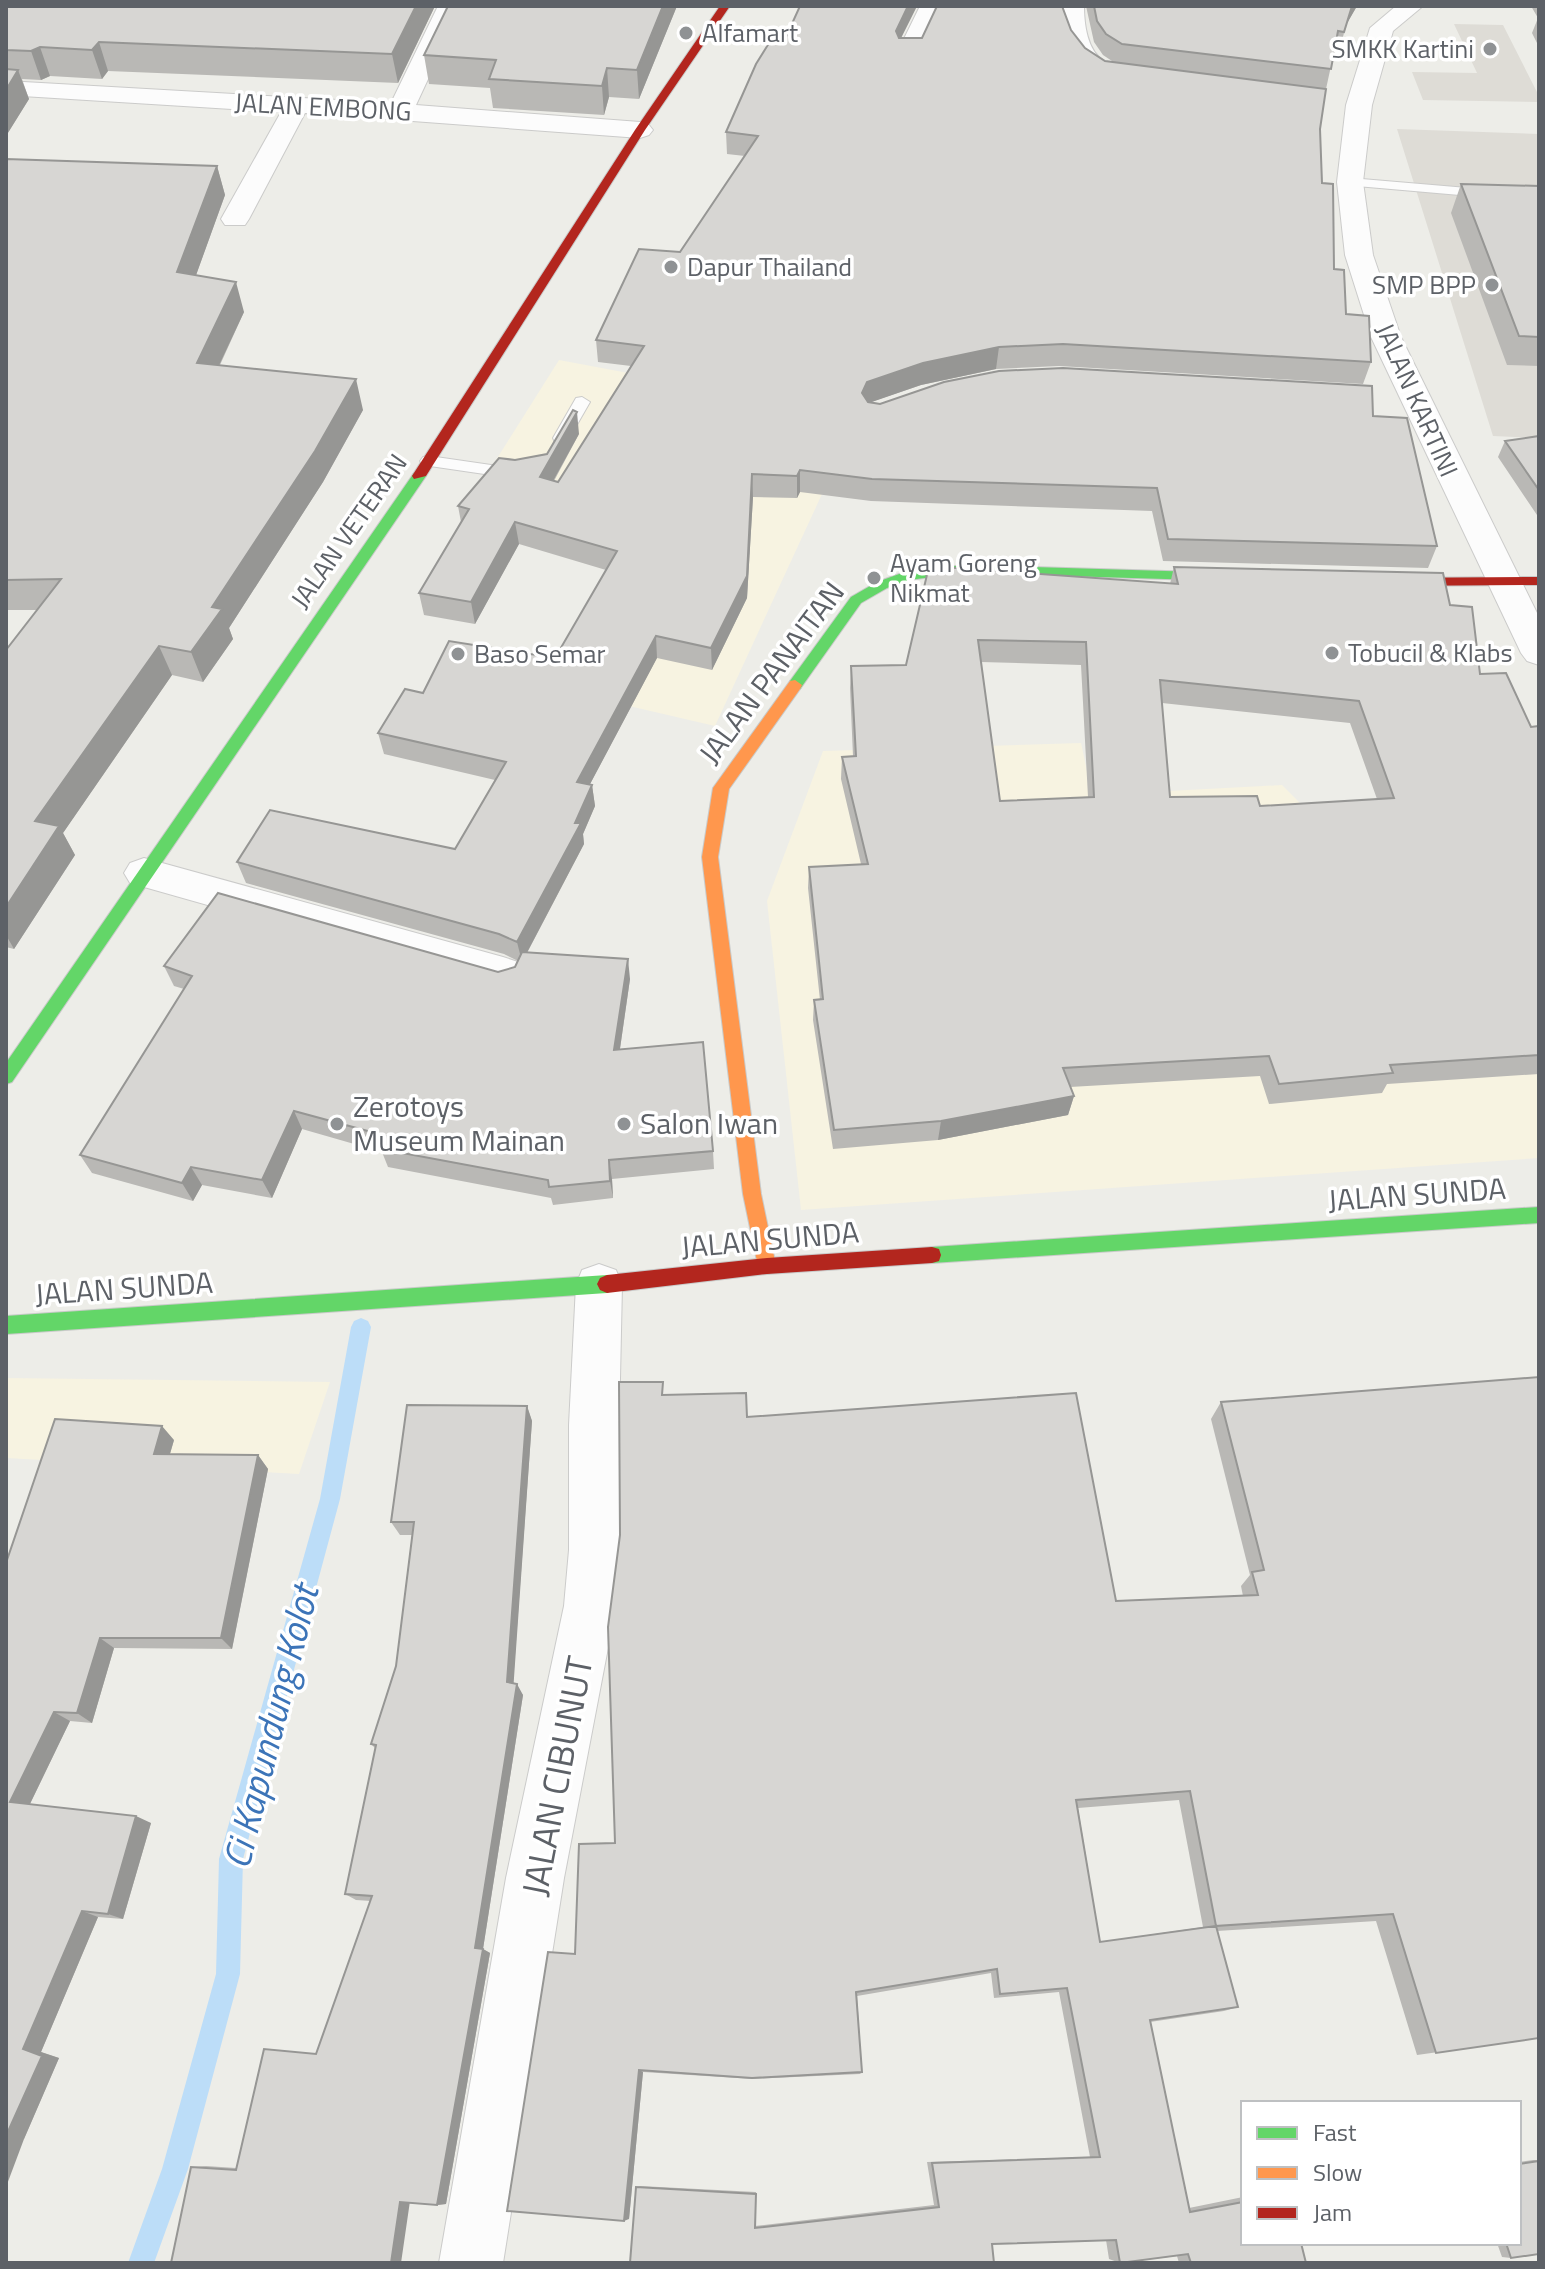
<svg xmlns="http://www.w3.org/2000/svg" width="1545" height="2269" font-family="'Titillium Web',sans-serif">
<rect width="100%" height="100%" fill="#edede8"/>
<!-- commercial -->
<path fill="#f7f3e1" d="M559,360l299,56 -143,310 -159,-37 101,-172 -173,-38z
M1081,743l11,52 190,-10 31,31 226,52v290l-738,52 -34,-309 56,-150z
M6,1378l324,4 -31,92 -293,-16z"/>
<!-- education -->
<path fill="#dedcd6" d="M1454,24l49,1 36,71v6l-116,-2 -11,-28 65,1z
M1397,129l142,5v304l-46,-2z"/>
<g fill="none" stroke-linecap="round" stroke-linejoin="round">
<!-- stream -->
<path fill="#bcddf8" fill-rule="evenodd" d="M361,1318l7,3 3,6 -31,172 -97,360 -3,115 -52,195 -34,94h-26l34,-94 54,-195 3,-115 101,-360 31,-172 3,-6z"/>
<!-- lane casing -->
<g stroke="#cbcbca" stroke-width="2">
<path id="lane" d="M1350,178l189,16v8l-194,-17v-6z
M582,397l8,5 -23,40 -6,1 -6,-1 -2,-4 23,-40z
M429,456l90,13 9,5 -9,5 -96,-14 -3,-4 3,-4z"/>
</g>
<!-- street casing -->
<g stroke="#cbcbca" stroke-width="2">
<path id="street" d="M438,6h24l-46,99 224,17 9,3 4,5 -4,5 -9,3 -335,-25 -56,106 -4,6h-20l-4,-6 60,-107 -275,-17v-14l385,22z
M920,6h24l-26,52h-18l-3,-5z
M1060,6h24c0,17 3,45 20,55 8,5 16,6 22,14l-3,5c-42,11 -63,-41 -63,-74z
M1396,6h27l-30,25 -21,74 -9,77 10,73 28,82 138,280v48l-12,-4 -6,-8 -150,-316 -26,-82 -8,-73 9,-77 24,-77z
M144,858l359,99 15,5 6,11 -6,11 -15,5 -373,-106 -6,-10 6,-10z
M599,1264l17,6 6,15 -3,140 2,125 -5,56 -52,272 -61,385h-64l67,-385 58,-272 5,-56v-125l7,-140 6,-15z"/>
</g>
<!-- fast casing -->
<g stroke="#c9cac9" stroke-width="2">
<path id="fast" d="M419,472l7,4 -414,606 -6,2v-21l408,-590z
M963,565l269,8 7,4 -7,4 -269,-8 -54,7 -22,8 -26,15 -61,86h-10v-8l61,-84 26,-15 25,-9z
M1539,1207v16l-607,40 -7,-2 -2,-6 2,-6 7,-2z
M607,1275l7,3 3,6 -3,6 -7,3 -601,41v-18z"/>
</g>
<!-- slow casing -->
<g stroke="#c9cac9" stroke-width="2">
<path id="slow" d="M795,680l7,5 -2,4 -71,100 -11,68 43,337 15,72 -2,6 -7,2 -7,-2 -2,-6 -15,-72 -41,-337 11,-69 77,-107z"/>
</g>
<!-- jam casing -->
<g stroke="#c9cac9" stroke-width="2">
<path id="jam" d="M720,6h10l-85,124 -219,346 -12,3 -2,-3 223,-346z
M1539,577v8l-154,1 -7,-4 7,-4z
M932,1247l7,2 2,6 -2,6 -7,2 -165,11 -160,19 -7,-3 -3,-6 3,-6 7,-3 160,-17z"/>
</g>
<!-- lane -->
<use href="#lane" fill="#fcfcfc" fill-rule="evenodd"/>
<!-- street -->
<use href="#street" fill="#fcfcfc" fill-rule="evenodd"/>
<!-- fast -->
<use href="#fast" fill="#63d668" fill-rule="evenodd"/>
<!-- slow -->
<use href="#slow" fill="#ff974d" fill-rule="evenodd"/>
<!-- jam -->
<use href="#jam" fill="#b3261e" fill-rule="evenodd"/>
</g>
<!-- wall -->
<path fill="#b9b8b5" fill-rule="evenodd" d="M6,6h429l-37,77 -290,-12 -6,8 -52,-3 -9,4 -19,-1 7,20 -23,37z
M448,6h229l-38,93 -30,-2 -5,18 -111,-7 -3,-20 -61,-4 -5,-29z
M800,6h117l-16,32h21l141,-28 8,20 14,18 20,13 10,2 -12,-8 -9,-13 -8,-36h271l-11,19 -8,28 -4,-1 -8,37 -6,40 2,54 12,86 12,45 25,48 -8,22 -304,-18 -63,3 -75,16 -50,17 9,2 493,12 64,130 -9,22 -265,-7 -11,-50 -281,-10 -71,-9 -3,6 -44,-1 -6,101 -35,72 -55,-12 -67,126 2,1 3,21 -12,28 1,10 -57,109 103,26 -10,70 93,102 1,18 -102,10 1,19 -60,7 -2,-7 -163,-31 -6,-15 -80,-23 -30,69 -70,-13 -9,16 -101,-28 -12,-18 104,-166 -10,-3 -10,-20 334,6 17,-5 3,-6 -14,-7 -258,-71 -9,-21 218,-13 40,-69 -111,-26 -6,-21 45,-40 132,-35 51,-88 -87,-26 -44,80 -51,-9 -5,-22 42,-71 -3,-16 57,-46 32,-6 32,-20 -25,47 4,1 73,-116 -33,-4 -2,-22 84,-88 65,-96 -18,-2 -1,-22 60,-95z
M1531,6h8v41l-7,-14 6,-15z
M6,159l211,7 8,29 -29,80 48,37 -24,53 143,45 -40,72 -94,146 4,11 -30,43 -31,-7 -109,158 12,22 -61,94 -8,-2v-297l32,-40h-32z
M1461,184l78,2v180l-32,-1 -56,-152z
M1539,436v82l-41,-61 7,-16z
M929,566l241,18 4,-17 276,38 30,69 51,53 8,-1v348l-152,10 -5,9 -113,11 -9,-28 -190,11 4,9 -6,19 -130,25 -105,9 -20,-129 1,-20h6l-12,-112 1,-21 52,-3 -20,-85 1,-22 11,-1 -3,-68 1,-22 55,-1zM981,662l100,3 7,132 -88,4zM1162,703l188,20 27,76 -117,7 -90,-9z
M665,1395l82,22 369,184 127,-5 -2,-10 9,-11 -39,-156 10,-17 318,636 -122,17 -41,-134 -159,10 21,76 -14,4 -74,11 39,186 54,-11v46l63,20h-127l-2,-7 -57,7 -11,-4 -3,-19 -114,4 -362,19 6,-76 4,-1 116,6 -1,34 179,-21 -7,-43 163,-5 -31,-165 -65,6 -3,-25 -134,23 5,76 -2,2 -107,5 -110,-7 -14,147 -54,-265 40,-111zM1179,1800l24,127 -103,15 -22,-134z
M527,1406l5,15 -19,262 10,12 -40,254 7,4 -44,251 -9,1 -246,-38 15,-1 30,2 80,-114 55,-153 -15,-1 -11,-6 30,-146 -4,-4 25,-78 16,-131h-12l-9,-13z
M174,1440l-4,14 88,1 10,14 -36,180 -118,-1 -22,75 -22,-2 -40,83 121,19 -28,96 -25,-2 -57,135 18,6 -35,81 -18,-576z
M1533,2160h6v94l-28,4 -9,-1 -5,-14h22v-81z"/>
<!-- shaded-wall -->
<path fill="#969694" d="M416,6h19l-37,77 -6,-29z
M663,6h14l-38,93 -2,-29z
M908,6h9l-23,46 2,-21z
M1352,6h5l-11,19 -8,28z
M99,42l9,29 -6,8 -10,-29z
M40,47l10,29 -9,4 -10,-29z
M607,68l2,29 -5,18 -2,-29z
M18,70l11,29 -23,37v-46z
M217,166l8,29 -39,108 -9,-31z
M236,282l8,30 -38,81 -9,-30z
M999,347l-3,22 -75,16 -55,19 -4,-11 5,-11 56,-19z
M356,379l7,31 -40,72 -94,146 4,11 -30,43 -12,-30 21,-45z
M577,412l2,22 -36,65 -3,-22z
M800,470v22l-3,6v-22z
M752,474l1,23 -6,101 -35,72 -1,-22z
M515,522l4,22 -44,80 -4,-22z
M656,636l1,22 -77,145 -3,-21z
M159,646l13,29 -109,158 12,22 -61,94 -8,-14v-28l29,-86z
M592,785l3,21 -12,28 1,10 -62,118 -5,-20 58,-119z
M628,959l2,20 -13,90 -3,-19z
M1074,1096l-6,19 -130,25 3,-19z
M294,1111l8,18 -30,69 -10,-18z
M609,1160l3,19 1,19 -3,-17z
M191,1167l11,18 -9,16 -11,-18z
M527,1406l5,15 -19,271 -6,-10z
M162,1426l12,14 -8,27 -12,-13z
M258,1455l10,14 -36,180 -11,-11z
M100,1638l14,10 -22,75 -15,-10z
M517,1684l6,11 -40,254 7,4 -44,251 -9,1 38,-257z
M54,1712l16,9 -43,89 -17,-8z
M136,1816l15,7 -28,96 -15,-5z
M82,1911l16,6 -57,135 18,6 -35,81 -18,48v-51l17,-87z
M639,2070l4,2 -14,147 -5,2z
M410,2201l-9,62h-10l9,-61z"/>
<!-- building -->
<path fill="#d7d6d3" stroke="#969694" stroke-width="2" fill-rule="evenodd" d="M6,6h410l-24,48 -293,-12 -7,8 -52,-3 -9,4 -25,-1z
M448,6h215l-26,64 -30,-2 -5,18 -113,-7 7,-19 -72,-5z
M800,6h108l-12,25 3,7h23l15,-32h125l9,24 14,18 20,13 221,28 -6,40 2,54 11,1 1,85 10,1 2,44 23,2 2,46 -308,-18 -64,3 -76,16 -56,19 -5,11 6,9 12,2 64,-22 55,-11 64,-3 309,18 1,30 34,2 30,128 -269,-7 -11,-51 -285,-9 -72,-9 -3,6 -45,-2 -5,102 -36,72 -55,-12 -79,146 15,3 -17,38h6l-64,119 -18,-8 -262,-72 33,-52 185,39 51,-87 -128,-29 27,-44 18,4 26,-52 106,17 62,-107 -102,-29 -44,80 -52,-9 50,-84 -11,-3 41,-48 16,2 32,-6 26,-44 4,2 -37,65 18,5 86,-136 -48,-6 43,-91 41,3 78,-116 -32,-4 30,-68 18,-29 12,2z
M1094,6h258l-8,26 -6,-1 -7,38 -209,-25 -16,-10 -9,-13z
M6,69l12,1 -12,20z
M6,159l211,7 -40,106 59,10 -39,81 159,16 -41,72 -103,156 10,2 -31,43 -32,-6 -124,175 24,5 -53,81v-257l55,-71 -55,1z
M1461,184l78,2v151l-20,-1z
M1539,436v54l-34,-49z
M929,566l249,18 -4,-17 269,6 7,32 22,2 8,67 26,-1 25,54 8,-1v329l-149,10 3,8 -114,11 -10,-28 -206,12 11,28 -133,25 -107,9 -20,-130 9,-1 -14,-132 59,-3 -26,-107 14,-1 -5,-90 55,-1zM978,640l108,2 8,155 -94,4zM1160,680l199,21 35,97 -134,8 -3,-10 -87,1z
M218,893l280,79 17,-5 7,-15 106,7 -14,91 89,-8 10,109 -104,9 1,21 -61,6 -1,-7 -167,-31 5,-13 -92,-25 -32,69 -71,-13 -9,16 -102,-28 112,-179 -28,-10z
M1539,1377v661l-103,15 -43,-139 -177,12 22,81 -88,13 40,192 53,-10v41h58l5,20h-115l-3,-9 -68,9 -4,-23 -124,4 2,19h-364l6,-76 120,7 -1,34 184,-21 -7,-44 168,-6 -33,-169 -67,6 -3,-25 -141,23 6,80 -110,6 -113,-8 -15,151 -117,-10 41,-259 27,2 4,-110 36,-1 -7,-216 12,-92 -1,-153h44l-1,13 84,-2 1,24 329,-24 40,208 142,-6 -6,-23 12,-2 -43,-168zM1190,1791l26,135 -116,16 -24,-142z
M407,1405l120,1 -20,276 10,2 -42,264 8,1 -46,256 -37,-3 -9,61h-220l20,-96 45,3 28,-121 52,5 56,-158 -27,-2 31,-149 -5,-1 25,-78 18,-144h-23z
M55,1419l107,7 -8,28 104,1 -37,183h-121l-23,75 -23,-1 -44,90 126,14 -28,98 -26,-3 -59,138 19,7 -36,80v-573z
M1539,2161v93l-28,4 -5,-15h13v-79z"/>
<!-- markers -->
<g fill="#8f9294" stroke="#fff" stroke-width="3">
<circle cx="686" cy="33" r="8"/>
<circle cx="1490" cy="49" r="8"/>
<circle cx="671" cy="267" r="8"/>
<circle cx="1492" cy="285" r="8"/>
<circle cx="874" cy="578" r="8"/>
<circle cx="1332" cy="653" r="8"/>
<circle cx="458" cy="654" r="8"/>
<circle cx="337" cy="1124" r="8"/>
<circle cx="624" cy="1124" r="8"/>
</g>
<g text-anchor="middle" stroke-width="7" stroke-linejoin="round" paint-order="stroke">
<!-- far-poi labels -->
<g font-size="26" fill="#5d6167" stroke="#fff" text-anchor="start">
<text x="702" y="42">Alfamart</text>
<text x="1474" y="58" text-anchor="end">SMKK Kartini</text>
<text x="687" y="276">Dapur Thailand</text>
<text x="1476" y="294" text-anchor="end">SMP BPP</text>
<text x="890" y="572">Ayam Goreng<tspan x="890" dy="30">Nikmat</tspan></text>
<text x="1348" y="662">Tobucil &amp; Klabs</text>
<text x="474" y="663">Baso Semar</text>
</g>
<!-- far-street labels -->
<g font-size="26" fill="#5d6167" stroke="#fff">
<text transform="translate(323 107) rotate(3)" y="9">JALAN EMBONG</text>
<text transform="translate(1417 400) rotate(66)" y="9">JALAN KARTINI</text>
<text transform="translate(349 531) rotate(-55)" y="9">JALAN VETERAN</text>
</g>
<!-- street labels -->
<g font-size="30" fill="#5d6167" stroke="#fff">
<text transform="translate(772 673) rotate(-53)" y="10">JALAN PANAITAN</text>
<text transform="translate(1417 1195) rotate(-4)" y="10">JALAN SUNDA</text>
<text transform="translate(770 1240) rotate(-5)" y="10">JALAN SUNDA</text>
<text transform="translate(124 1289) rotate(-4)" y="10">JALAN SUNDA</text>
</g>
<!-- poi labels -->
<g font-size="30" fill="#5d6167" stroke="#fff" text-anchor="start">
<text x="353" y="1117">Zerotoys<tspan x="353" dy="34">Museum Mainan</tspan></text>
<text x="640" y="1134">Salon Iwan</text>
</g>
<!-- near-street labels -->
<g font-size="36" fill="#5d6167" stroke="#fff">
<text transform="translate(557 1776) rotate(-79)" y="13">JALAN CIBUNUT</text>
</g>
<!-- near-water labels -->
<g font-size="38" font-style="italic" fill="#3c74b8" stroke="#fff">
<text transform="translate(271 1727) rotate(-76)" y="13">Ci Kapundung Kolot</text>
</g>
</g>
<!-- border -->
<rect width="1545" height="2269" fill="none" stroke="#5d6167" stroke-width="16"/>
<!-- legend -->
<rect x="1241" y="2101" width="280" height="144" fill="#ffffff" stroke="#bec0c2" stroke-width="2"/>
<rect x="1257" y="2127" width="40" height="12" fill="#63d668" stroke="#bec0c2" stroke-width="2"/>
<text x="1313" y="2141" font-size="24" fill="#5d6167">Fast</text>
<rect x="1257" y="2167" width="40" height="12" fill="#ff974d" stroke="#bec0c2" stroke-width="2"/>
<text x="1313" y="2181" font-size="24" fill="#5d6167">Slow</text>
<rect x="1257" y="2207" width="40" height="12" fill="#b3261e" stroke="#bec0c2" stroke-width="2"/>
<text x="1313" y="2221" font-size="24" fill="#5d6167">Jam</text>
</svg>
